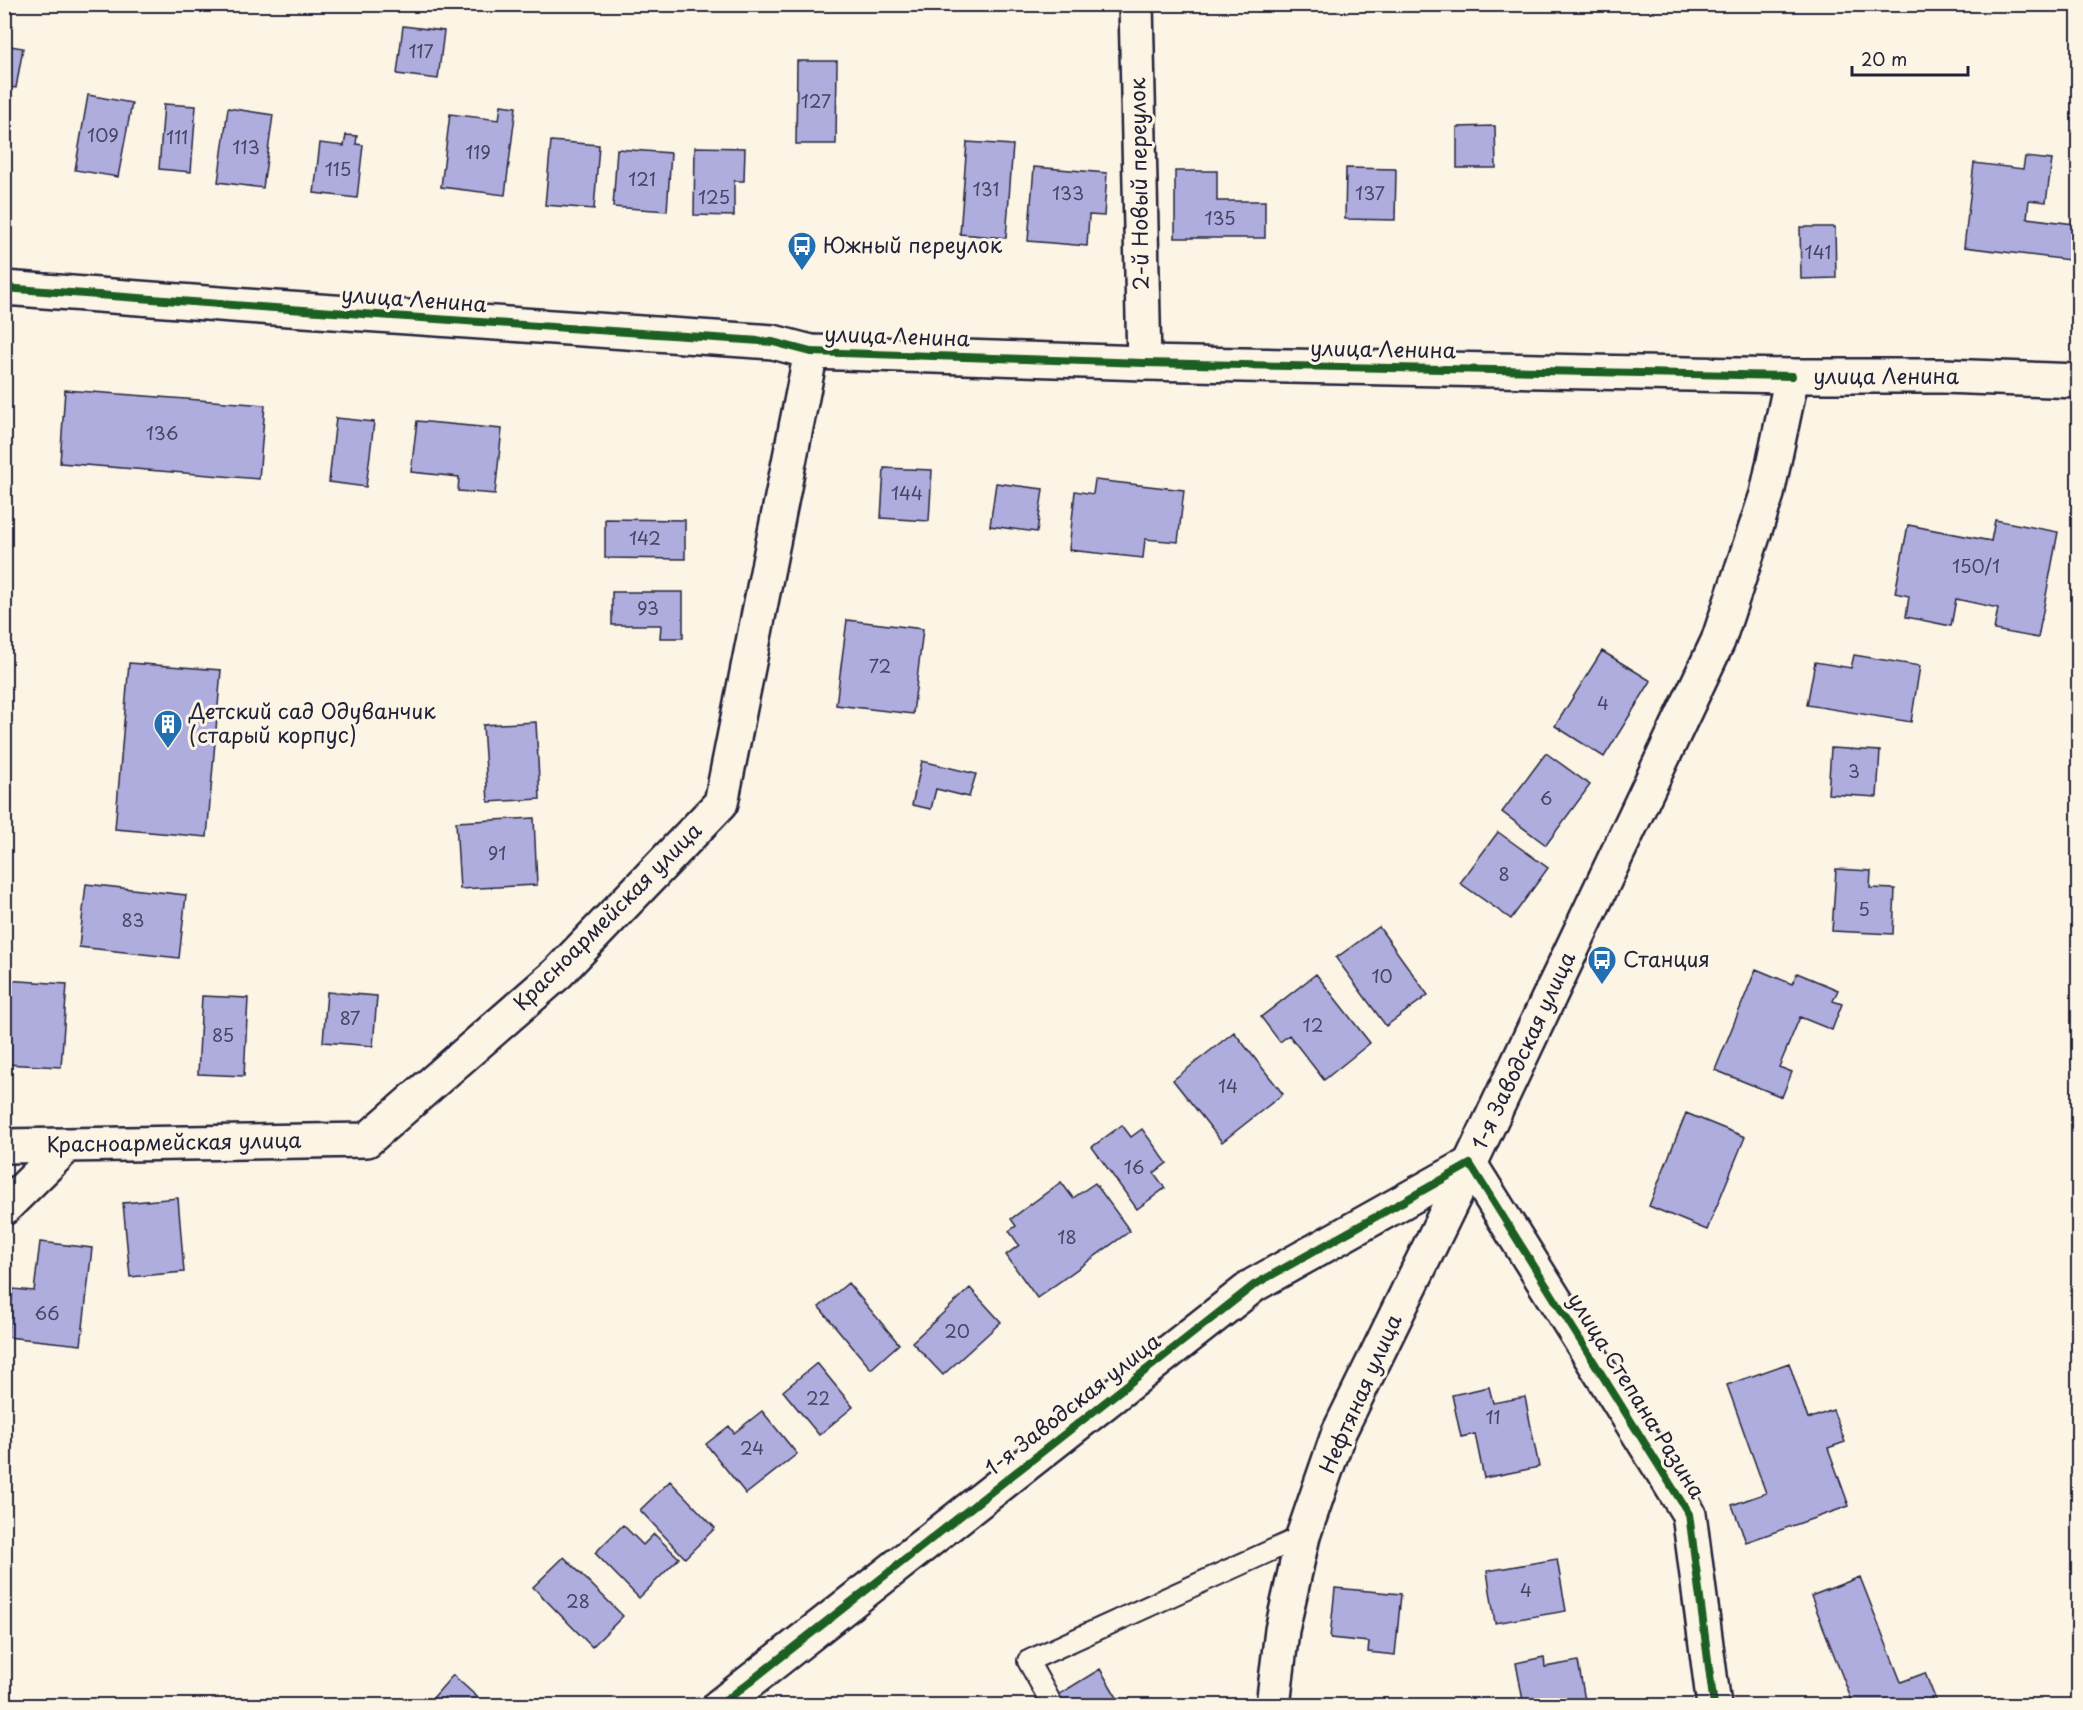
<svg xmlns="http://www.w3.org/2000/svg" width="2083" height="1710" font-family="'Playpen Sans',sans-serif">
<rect width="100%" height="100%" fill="#fcf5e5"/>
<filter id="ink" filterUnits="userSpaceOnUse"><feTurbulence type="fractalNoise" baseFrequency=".0167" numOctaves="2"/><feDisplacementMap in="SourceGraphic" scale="12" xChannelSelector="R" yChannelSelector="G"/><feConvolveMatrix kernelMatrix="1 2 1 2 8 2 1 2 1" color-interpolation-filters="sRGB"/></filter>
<g filter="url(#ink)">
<!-- building -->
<path fill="#afadde" stroke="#22223b" stroke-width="1.5" d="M403,26l41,5 -6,48 -41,-5z
M4,45l19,3 -7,40 -12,-2z
M797,61h40l-1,83h-40z
M88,95l44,8 -14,74 -43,-7z
M164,104l32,2 -5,66 -32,-3z
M501,105l15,2 -11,88 -64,-8 9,-73 49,6z
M228,108l45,7 -10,73 -45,-6z
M4,119l5,1 -4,49h-1z
M1495,126l1,42h-39v-41z
M346,135l11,1 -1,8 7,1 -6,53 -43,-5 6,-50 24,3z
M551,141l48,4 -5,64 -49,-4z
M967,142l46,3 -7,93 -46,-4z
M695,147l50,1 -1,33h-10v35l-40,-1z
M617,149l54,4 -4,58 -54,-4z
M2025,157l27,3 -6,42 -17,-2 -2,18 47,6 -5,36 -105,-13 10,-84 49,6z
M1034,167l73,6 -3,43 -15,-1 -2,31 -59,-5z
M1346,168l50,1 -1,51 -50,-1z
M1175,171h42v30h48v37h-90z
M1800,227h35l1,51 -35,1z
M65,390l200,15 -6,74 -199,-16z
M336,418l38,4 -8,65 -37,-5z
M417,421l85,8 -7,65 -37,-3 1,-14 -48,-5z
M884,468l48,2 -3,51 -48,-3z
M1095,480l89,10 -6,52 -33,-3 -2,19 -74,-8 6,-59 18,3z
M996,483l47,6 -6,43 -47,-6z
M605,519l80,1v39l-80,-1z
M1995,520l63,12 -20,106 -44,-8 4,-22 -42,-9 -5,27 -45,-9 3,-21 -14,-3 13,-68 83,16z
M612,592h71v46h-23l1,-13h-49z
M847,620l76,9 -10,85 -77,-9z
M1602,651l49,30 -47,76 -49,-31z
M1854,655l66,11 -9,56 -104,-17 8,-43 36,6z
M129,663l92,7 -14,167 -92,-8z
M536,722l4,77 -52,3 -5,-77z
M1831,748l49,3 -3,46 -49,-3z
M1546,753l44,32 -44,60 -44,-33z
M922,761l54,13 -7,23 -33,-8 -5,20 -19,-4z
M534,818l3,67 -77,4 -4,-67z
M1498,832l50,36 -37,51 -51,-36z
M1836,869l35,2 -1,17 25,1 -2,45 -61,-3z
M86,884l100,11 -7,63 -100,-11z
M1379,927l49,68 -42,31 -50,-68z
M1756,969l36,15 5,-11 41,17 -5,11 9,3 -10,26 -32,-13 -21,50 13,5 -10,25 -67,-27z
M1316,974l54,69 -46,37 -35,-45 -9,7 -19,-25z
M4,980l63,4 -6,83 -57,-3z
M327,992l50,4 -4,50 -50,-4z
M202,996l46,2 -4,78 -46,-2z
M1234,1032l49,62 -61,48 -49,-62z
M1686,1113l59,24 -38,93 -58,-24z
M1122,1125l9,12 11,-8 25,34 -13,10 11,15 -28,21 -45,-62z
M1061,1182l12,16 22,-15 35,48 -93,67 -31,-43 13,-10 -10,-14 7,-5 -5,-7z
M178,1198l6,74 -54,5 -7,-74z
M40,1242l52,6 -11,97 -74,-8 6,-48 21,2z
M848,1283l51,61 -28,25 -52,-62z
M970,1288l31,34 -58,53 -31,-33z
M817,1363l36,44 -34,28 -36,-44z
M1789,1363l19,56 25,-9 12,32 -17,6 21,58 -103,36 -14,-37 34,-12 -39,-108z
M1489,1387l4,16 32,-6 14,70 -55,11 -9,-44 -14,3 -9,-42z
M762,1411l35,43 -51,40 -40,-50 23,-18 5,7z
M670,1481l45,47 -30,30 -45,-48z
M623,1525l20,20 11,-11 25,24 -40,40 -44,-45z
M564,1557l59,59 -31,31 -59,-60z
M1557,1559l9,52 -71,12 -8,-52z
M1860,1577l41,105 24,-9 12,30 -6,3h-77l-43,-110z
M1335,1588l66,6 -6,61 -27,-3 1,-10 -39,-4z
M1544,1657l1,10 33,-6 8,45h-62l-8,-43z
M1100,1669l22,37h-82z
M453,1675l34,31h-61z"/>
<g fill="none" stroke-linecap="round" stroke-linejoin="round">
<!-- service casing -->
<g stroke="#22223b" stroke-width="24">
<path id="service" d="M1053,1706l-25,-45 275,-125"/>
</g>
<!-- minor casing -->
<g stroke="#22223b" stroke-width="38">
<path id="minor" d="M1136,4l8,359
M4,1146l363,-6 191,-167 163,-170 90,-451
M4,1208l64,-63
M719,1706l535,-421 216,-121 219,350 25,192"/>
</g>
<!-- tertiary casing -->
<g stroke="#22223b" stroke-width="38">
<path id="tertiary" d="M4,288l256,19 513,35 38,10 333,11 648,13"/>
</g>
<!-- secondary casing -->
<g stroke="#22223b" stroke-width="38">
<path id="secondary" d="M1273,1706l9,-76 21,-94 36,-104 131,-268 248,-523 49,-147 25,-118h151l135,5"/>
</g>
<!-- service -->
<use href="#service" stroke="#fcf5e5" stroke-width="20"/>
<!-- minor -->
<use href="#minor" stroke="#fcf5e5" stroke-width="33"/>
<!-- tertiary -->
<use href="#tertiary" stroke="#fcf5e5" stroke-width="33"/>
<!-- secondary -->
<use href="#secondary" stroke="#fcf5e5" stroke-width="33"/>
<!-- cycleway casing -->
<g stroke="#fcf5e5" stroke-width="11">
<path id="cycleway" d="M4,288l256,19 513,35 38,10 333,11 648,13
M719,1706l535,-421 216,-121 219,350 25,192"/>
</g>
<!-- cycleway -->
<use href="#cycleway" stroke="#1b5e20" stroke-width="8"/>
</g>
</g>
<!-- icons -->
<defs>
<g id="bus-pin" transform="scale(1.5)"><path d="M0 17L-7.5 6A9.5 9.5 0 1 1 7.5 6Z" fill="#1f6fb2" stroke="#fcf5e5"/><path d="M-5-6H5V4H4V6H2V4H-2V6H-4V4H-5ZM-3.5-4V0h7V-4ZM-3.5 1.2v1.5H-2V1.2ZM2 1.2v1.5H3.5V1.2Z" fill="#fff"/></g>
<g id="building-pin" transform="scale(1.5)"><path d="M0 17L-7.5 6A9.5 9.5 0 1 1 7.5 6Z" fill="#1f6fb2" stroke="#fcf5e5"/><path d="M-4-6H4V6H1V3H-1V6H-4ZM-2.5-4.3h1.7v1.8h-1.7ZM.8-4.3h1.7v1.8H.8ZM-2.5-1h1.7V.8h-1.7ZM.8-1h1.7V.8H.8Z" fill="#fff"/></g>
</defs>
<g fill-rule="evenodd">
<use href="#bus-pin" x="802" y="246"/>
<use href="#building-pin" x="168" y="724"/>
<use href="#bus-pin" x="1602" y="960"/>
</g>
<g text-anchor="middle" stroke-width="6" stroke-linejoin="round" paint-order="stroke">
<!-- number labels -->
<g font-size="18" fill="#454564">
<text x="421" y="58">117</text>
<text x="816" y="108">127</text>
<text x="103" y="142">109</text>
<text x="177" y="144">111</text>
<text x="246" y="154">113</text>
<text x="478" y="159">119</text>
<text x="338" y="176">115</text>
<text x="642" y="186">121</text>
<text x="986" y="196">131</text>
<text x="1068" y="200">133</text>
<text x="1370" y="200">137</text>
<text x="714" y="204">125</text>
<text x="1220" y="225">135</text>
<text x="1818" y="259">141</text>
<text x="162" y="440">136</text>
<text x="907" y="500">144</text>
<text x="645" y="545">142</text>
<text x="1976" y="573">150/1</text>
<text x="648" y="615">93</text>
<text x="880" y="673">72</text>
<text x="1603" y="710">4</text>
<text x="1854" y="778">3</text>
<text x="1546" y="805">6</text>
<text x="497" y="860">91</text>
<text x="1504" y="881">8</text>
<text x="1864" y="916">5</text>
<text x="133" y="927">83</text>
<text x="1382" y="983">10</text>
<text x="350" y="1025">87</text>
<text x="1313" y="1032">12</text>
<text x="223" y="1042">85</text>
<text x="1228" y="1093">14</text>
<text x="1134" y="1174">16</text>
<text x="1067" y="1244">18</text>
<text x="47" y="1320">66</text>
<text x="957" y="1338">20</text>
<text x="818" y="1405">22</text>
<text x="1493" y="1424">11</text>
<text x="752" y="1455">24</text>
<text x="1526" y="1597">4</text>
<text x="578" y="1608">28</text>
</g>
<!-- street labels -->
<g font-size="21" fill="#22223b" stroke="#fcf5e5">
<text transform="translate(1140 184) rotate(-91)" y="7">2-й Новый переулок</text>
<text transform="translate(414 300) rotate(4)" y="7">улица Ленина</text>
<text transform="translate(897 337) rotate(2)" y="7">улица Ленина</text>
<text transform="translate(1383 350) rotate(1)" y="7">улица Ленина</text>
<text x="1886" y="384">улица Ленина</text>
<text transform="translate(608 917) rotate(-45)" y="7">Красноармейская улица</text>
<text transform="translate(1524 1051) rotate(-65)" y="7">1-я Заводская улица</text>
<text transform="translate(174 1143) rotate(-1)" y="7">Красноармейская улица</text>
<text transform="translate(1361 1394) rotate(-66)" y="7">Нефтяная улица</text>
<text transform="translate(1636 1396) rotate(58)" y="7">улица Степана Разина</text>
<text transform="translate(1073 1405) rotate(-38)" y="7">1-я Заводская улица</text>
</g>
<!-- poi labels -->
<g font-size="21" fill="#22223b" stroke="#fcf5e5" text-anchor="start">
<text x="823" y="253">Южный переулок</text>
<text x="189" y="719">Детский сад Одуванчик<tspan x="189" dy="24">(старый корпус)</tspan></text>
<text x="1623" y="967">Станция</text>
</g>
</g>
<!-- margin -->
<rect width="2083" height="1710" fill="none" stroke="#fcf5e5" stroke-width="24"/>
<rect x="12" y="12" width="2059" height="1686" fill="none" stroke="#22223b" stroke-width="2" filter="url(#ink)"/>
<!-- scale -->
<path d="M1852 66v9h116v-9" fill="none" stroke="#22223b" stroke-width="3"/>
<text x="1861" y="66" font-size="18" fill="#22223b" stroke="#fcf5e5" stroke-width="4.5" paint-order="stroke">20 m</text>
</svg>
